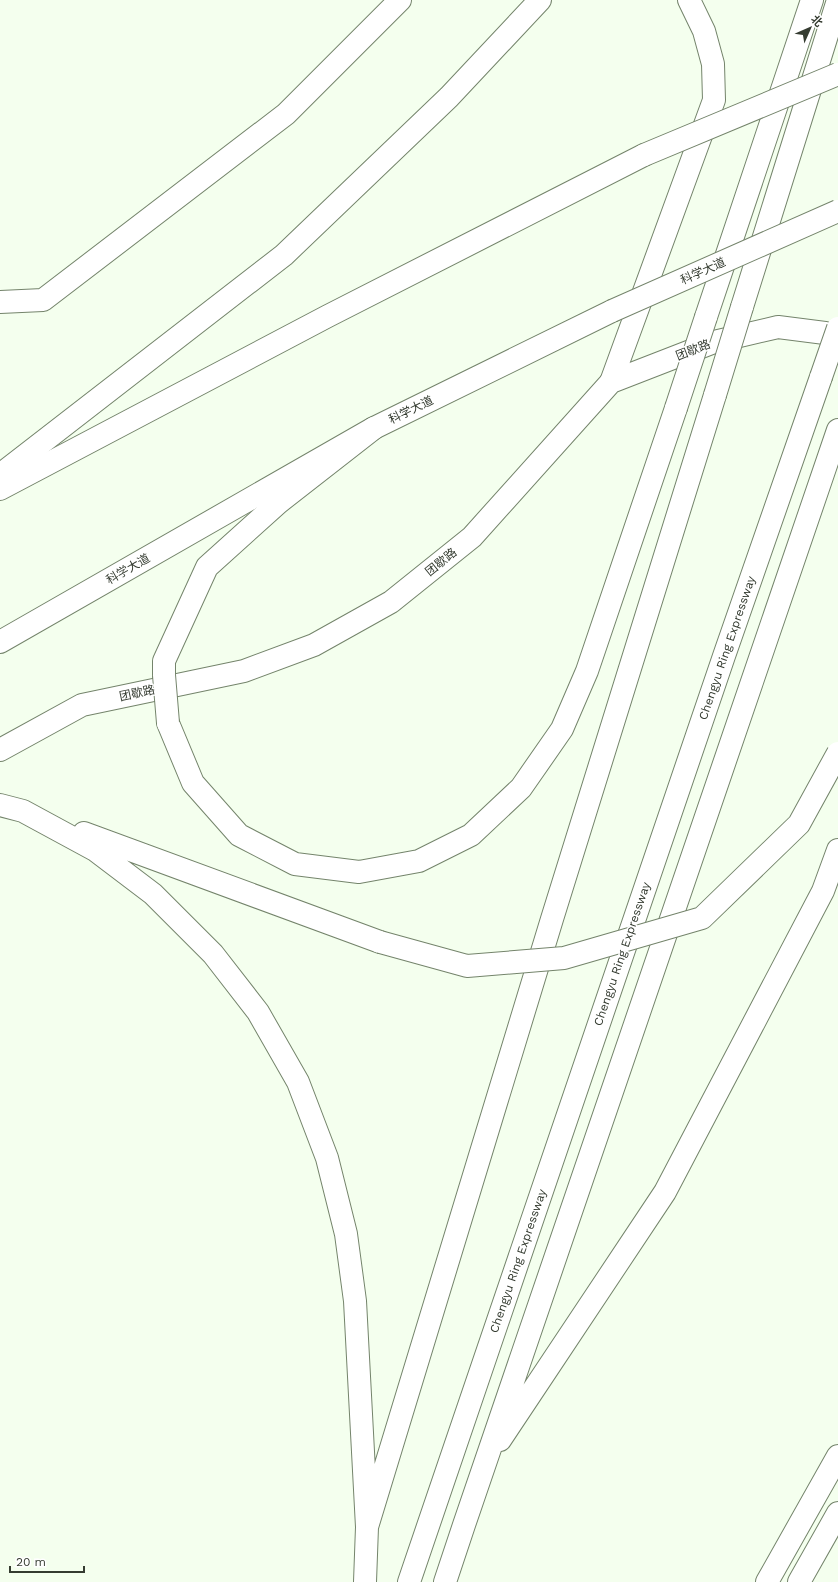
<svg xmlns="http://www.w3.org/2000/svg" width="838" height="1582" font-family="'Work Sans','Noto Sans SC',sans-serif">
<rect width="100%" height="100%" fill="#f4ffee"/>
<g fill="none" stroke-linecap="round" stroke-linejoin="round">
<!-- minor casing -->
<g stroke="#74846b" stroke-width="24">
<path id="minor" d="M0,302l43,-2 243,-186 114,-114
M611,382l103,-282 -1,-36 -9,-33 -15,-31"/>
</g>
<!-- tertiary casing -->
<g stroke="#74846b" stroke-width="24">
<path id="tertiary" d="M0,750l82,-45 162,-34 70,-26 77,-43 81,-65 139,-155 103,-40 64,-15 47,6 13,5"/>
</g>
<!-- secondary casing -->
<g stroke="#74846b" stroke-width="24">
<path id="secondary" d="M767,1582l71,-126
M799,1582l39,-69"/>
</g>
<!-- trunk casing -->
<g stroke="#74846b" stroke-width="24">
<path id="trunk" d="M0,489l328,-173 316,-161
M0,642l374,-214 238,-117"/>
</g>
<!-- motorway casing -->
<g stroke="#74846b" stroke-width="24">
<path id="motorway" d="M742,307l96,-307
M706,317l106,-317
M0,475l284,-220 165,-158 91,-97
M164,675v-14l43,-94 71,-64 96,-75
M168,723l25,60 46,52 56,29 64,8 60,-11 52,-26 50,-47 41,-59 25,-58 89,-263
M0,805l23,6 72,39 58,44 60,60 45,58 40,70 29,76 19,76 9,67 12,226 -2,55
M84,833l296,109
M500,1440l165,-248 158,-301 15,-41
M367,1527l185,-608 163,-524
M409,1582l315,-926 97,-279
M445,1582c128,-385 259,-769 393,-1152"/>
</g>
<!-- minor -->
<use href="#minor" stroke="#fff" stroke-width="22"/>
<!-- tertiary -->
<use href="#tertiary" stroke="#fff" stroke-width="22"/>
<!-- secondary -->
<use href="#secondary" stroke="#fff" stroke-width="22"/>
<!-- trunk -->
<use href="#trunk" stroke="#fff" stroke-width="22"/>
<!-- motorway -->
<use href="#motorway" stroke="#fff" stroke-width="22"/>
<!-- trunk-bridge casing -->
<g stroke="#74846b" stroke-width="24" stroke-linecap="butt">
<path id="trunk-bridge" d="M644,155l194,-81
M612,311l226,-100"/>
</g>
<!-- motorway-bridge casing -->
<g stroke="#74846b" stroke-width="24" stroke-linecap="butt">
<path id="motorway-bridge" d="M821,377l17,-49
M715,395l27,-88
M676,408l30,-91
M164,675l4,48
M380,942l87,24 97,-8 138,-40 97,-94 39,-71"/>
</g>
<!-- trunk-bridge -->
<use href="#trunk-bridge" stroke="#fff" stroke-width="22"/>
<!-- motorway-bridge -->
<use href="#motorway-bridge" stroke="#fff" stroke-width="22"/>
</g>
<g text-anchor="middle" stroke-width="3" stroke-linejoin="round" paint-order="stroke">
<!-- street labels -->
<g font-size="12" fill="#353c31" stroke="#fff">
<text transform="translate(703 271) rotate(-24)" y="4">科学大道</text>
<text transform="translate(693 350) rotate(-21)" y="4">团歇路</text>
<text transform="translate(411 410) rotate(-26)" y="4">科学大道</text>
<text transform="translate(441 562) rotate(-39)" y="4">团歇路</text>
<text transform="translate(128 569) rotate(-30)" y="4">科学大道</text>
<text transform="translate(727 648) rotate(-71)" y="4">Chengyu Ring Expressway</text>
<text transform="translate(137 693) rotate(-12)" y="4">团歇路</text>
<text transform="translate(622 954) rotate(-71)" y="4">Chengyu Ring Expressway</text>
<text transform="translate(518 1261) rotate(-71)" y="4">Chengyu Ring Expressway</text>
</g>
</g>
<!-- north arrow -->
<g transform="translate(810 28) rotate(45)" stroke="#ffffff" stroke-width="3" paint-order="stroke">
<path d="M0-3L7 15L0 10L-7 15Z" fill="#353c31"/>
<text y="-6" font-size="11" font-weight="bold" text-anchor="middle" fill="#353c31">北</text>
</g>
<!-- scale -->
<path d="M10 1566v6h74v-6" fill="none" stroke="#353c31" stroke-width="2"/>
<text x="16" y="1566" font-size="12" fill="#353c31" stroke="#ffffff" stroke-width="3" paint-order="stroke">20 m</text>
</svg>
